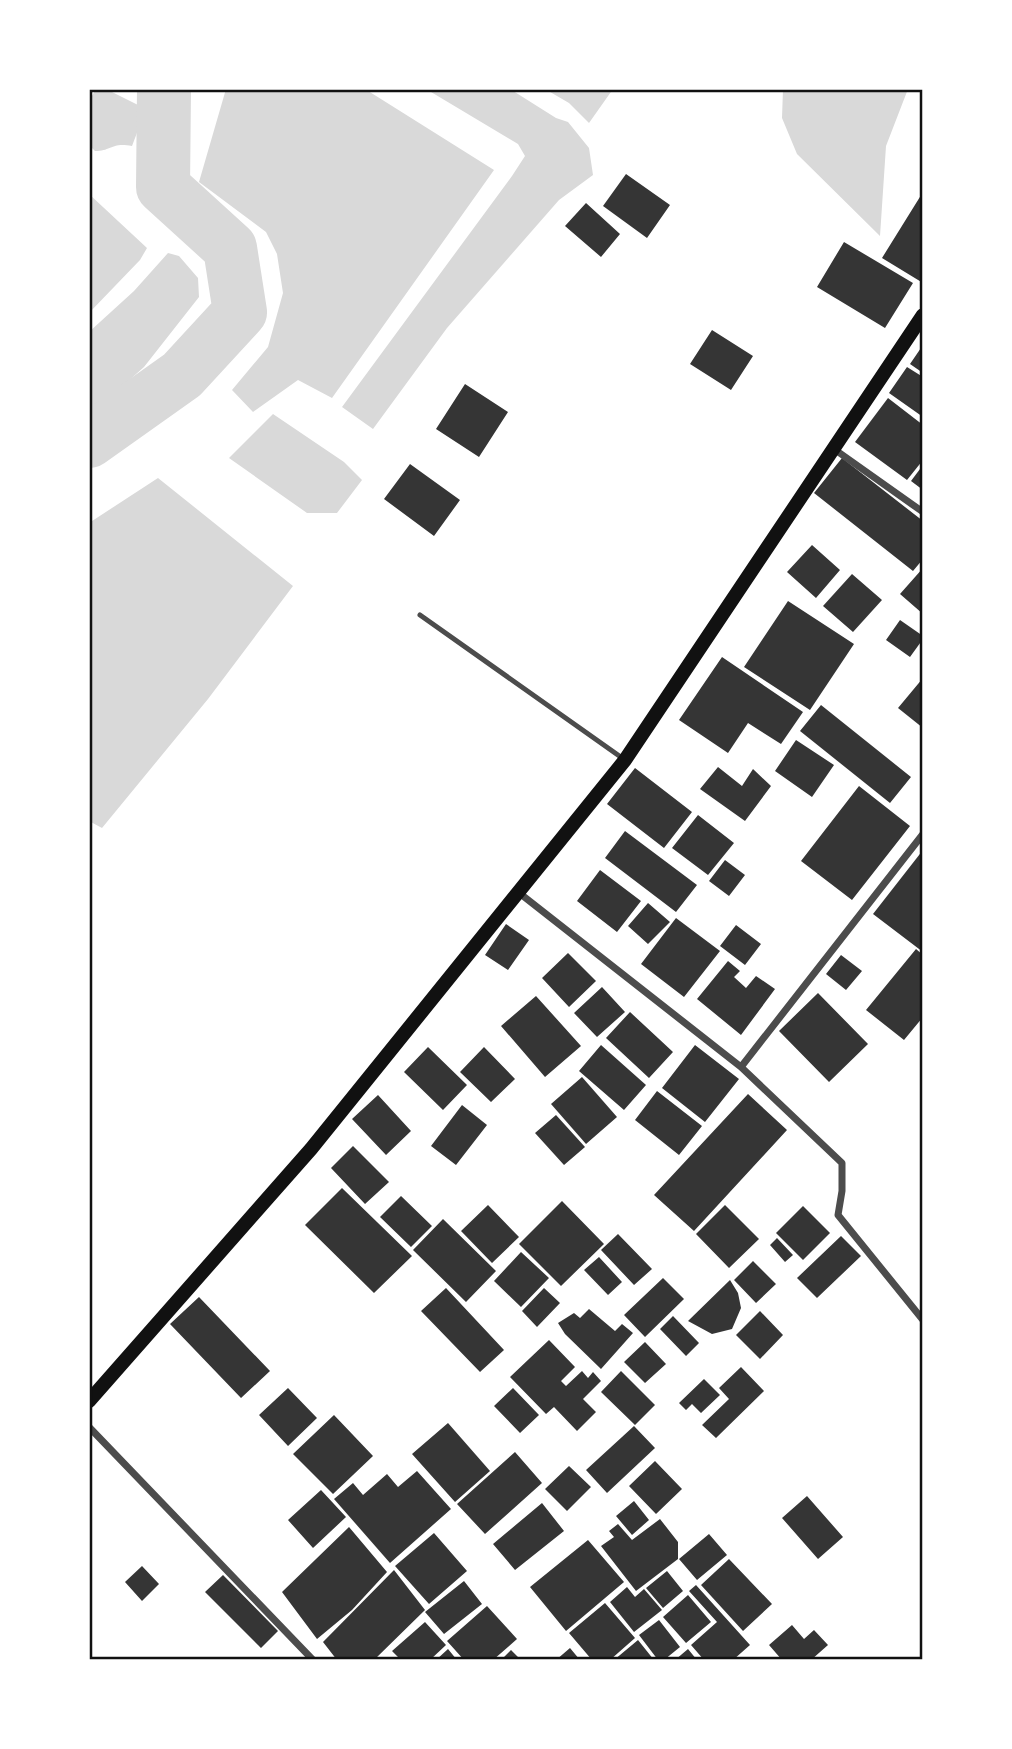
<svg xmlns="http://www.w3.org/2000/svg" width="1012" height="1749" font-family="'Varela Round',sans-serif">
<rect width="100%" height="100%" fill="#fff"/>
<!-- water -->
<path fill="#d9d9d9" d="M96,89h10l40,20 -14,37c-21,-4 -20,5 -37,5l-6,-6v-44z
M226,89h139l129,81 -162,228 -34,-18 -45,32 -21,-22 36,-43 15,-54 -6,-39 -11,-22 -67,-50z
M426,89h84l46,29 12,4 21,26 4,27 -34,25 -112,128 -74,101 -31,-22 170,-231 13,-20 -7,-12z
M545,89h68l-24,34 -20,-20z
M783,89h125l-22,57 -6,90 -83,-82 -15,-36z
M89,194l58,54 -7,12 -51,53z
M168,253l11,3 19,22 1,19 -55,70 -55,49v-84l45,-41z
M273,414l71,48 18,18 -25,33h-30l-78,-55z
M158,478l135,108 -85,113 -106,129 -13,-7v-298z"/>
<g fill="none" stroke-linecap="round" stroke-linejoin="round">
<!-- river -->
<path stroke="#d9d9d9" stroke-width="54" d="M89,441l93,-66 58,-63 -10,-64 -67,-61 1,-98"/>
</g>
<!-- building -->
<path fill="#353535" d="M626,174l44,31 -23,33 -44,-32z
M923,192v91l-41,-25z
M586,203l34,31 -19,23 -36,-31z
M844,242l69,41 -28,45 -68,-41z
M712,330l41,26 -22,34 -41,-26z
M923,345v28l-13,-9z
M907,367l16,10v40l-34,-24z
M465,384l43,28 -29,45 -43,-28z
M888,398l35,27v35l-16,20 -52,-38z
M842,458l81,63v38l-10,12 -99,-78z
M410,464l50,36 -26,36 -50,-37z
M923,465v25l-12,-9z
M812,545l28,25 -24,28 -29,-26z
M923,568v46l-23,-20z
M852,574l30,26 -29,32 -30,-26z
M788,601l66,43 -44,66 -66,-43z
M900,620l23,16v3l-13,18 -24,-17z
M722,657l81,55 -22,32 -33,-21 -20,30 -49,-33z
M923,678v50l-25,-20z
M821,705l90,72 -21,26 -90,-72z
M796,740l38,25 -22,32 -37,-26z
M718,767l24,19 11,-17 18,17 -26,35 -45,-32z
M635,768l57,44 -28,36 -57,-44z
M859,786l51,40 -58,74 -51,-39z
M698,815l36,28 -26,32 -36,-27z
M625,831l72,54 -21,27 -71,-54z
M923,850v102l-50,-38z
M725,860l20,15 -16,21 -20,-15z
M600,870l41,31 -24,31 -40,-31z
M648,903l22,19 -22,22 -20,-18z
M676,918l44,33 -36,46 -43,-33z
M506,924l23,16 -21,30 -23,-15z
M736,925l25,19 -16,21 -25,-19z
M916,949l7,6v62l-19,23 -38,-30z
M568,953l28,28 -27,26 -27,-29z
M841,955l21,16 -16,19 -20,-16z
M728,961l12,10 -6,6 12,11 10,-12 19,13 -34,46 -44,-36z
M602,987l23,25 -28,25 -23,-24z
M818,993l50,51 -39,38 -50,-51z
M536,996l45,50 -36,31 -44,-51z
M630,1012l43,40 -24,26 -43,-40z
M601,1045l45,40 -22,25 -45,-39z
M695,1045l44,34 -34,43 -43,-34z
M428,1047l39,38 -24,25 -39,-38z
M484,1047l31,32 -24,23 -31,-30z
M582,1077l35,40 -31,27 -35,-40z
M657,1091l45,35 -23,29 -44,-35z
M748,1094l39,36 -93,101 -40,-36z
M378,1095l33,36 -25,24 -34,-36z
M462,1105l25,20 -31,40 -25,-19z
M556,1115l29,32 -21,18 -29,-32z
M353,1146l36,36 -24,22 -34,-36z
M342,1188l70,68 -38,37 -69,-68z
M401,1196l31,30 -21,21 -31,-30z
M562,1201l42,43 -43,42 -42,-42z
M488,1205l31,32 -27,26 -31,-32z
M725,1205l34,34 -30,29 -33,-34z
M803,1206l27,27 -27,27 -27,-27z
M443,1219l53,52 -30,31 -53,-52z
M618,1234l34,35 -18,16 -33,-35z
M841,1236l20,20 -44,42 -20,-20z
M777,1238l16,17 -8,7 -15,-17z
M521,1252l28,26 -28,29 -27,-26z
M599,1257l23,25 -14,13 -24,-25z
M753,1261l23,23 -20,19 -22,-23z
M663,1278l21,21 -39,38 -21,-22z
M730,1280l8,13 3,15 -9,21 -20,5 -24,-13z
M446,1288l58,62 -24,22 -59,-61z
M544,1288l16,15 -23,24 -15,-16z
M199,1297l71,74 -29,27 -71,-74z
M589,1309l26,22 7,-7 11,9 -32,36 -36,-35 -7,-11 16,-10 6,5z
M760,1311l23,24 -23,24 -24,-24z
M673,1316l26,27 -13,13 -26,-27z
M549,1340l26,27 -14,14 5,5 16,-15 6,7 5,-6 8,9 -18,18 13,13 -19,19 -23,-24 -8,7 -36,-37z
M645,1342l21,22 -21,19 -21,-21z
M741,1367l23,24 -48,47 -14,-13 27,-26 -10,-11z
M621,1371l34,34 -20,20 -34,-33z
M704,1379l16,16 -19,18 -9,-9 -6,6 -7,-7z
M288,1388l29,30 -29,28 -29,-31z
M513,1388l26,27 -19,18 -26,-27z
M334,1415l39,41 -40,38 -40,-40z
M448,1423l42,48 -35,31 -43,-48z
M634,1426l21,22 -48,45 -21,-23z
M515,1452l27,31 -57,51 -28,-30z
M655,1461l27,28 -26,25 -27,-28z
M569,1466l22,21 -24,24 -22,-22z
M417,1471l34,38 -61,54 -56,-64 19,-16 10,12 24,-21 11,13z
M321,1490l25,27 -33,31 -25,-28z
M807,1496l36,41 -25,22 -36,-41z
M634,1501l15,19 -17,15 -16,-19z
M542,1503l22,28 -49,39 -22,-26z
M660,1519l18,23v17l-42,32 -35,-45 13,-9 -5,-6 9,-7 14,16z
M349,1527l38,45 -35,38 -35,29 -35,-47z
M434,1533l33,38 -38,33 -34,-38z
M709,1534l18,21 -30,25 -18,-21z
M588,1540l36,42 -58,49 -36,-44z
M729,1559l43,45 -29,27 -42,-46z
M142,1566l17,18 -17,17 -17,-19z
M394,1570l31,40 -51,50h-37l-14,-18z
M667,1571l16,20 -20,17 -17,-20z
M223,1575l55,56 -17,17 -56,-56z
M464,1581l18,23 -38,30 -19,-22z
M696,1585l54,60 -17,15h-29l-13,-15 26,-23 -28,-31z
M627,1587l8,10 9,-8 18,21 -28,22 -24,-30z
M688,1595l23,27 -25,21 -23,-26z
M605,1603l30,35 -25,22h-18l-23,-27z
M487,1606l30,33 -24,21h-29l-17,-19z
M659,1620l21,27 -16,13h-6l-19,-25z
M425,1622l21,23 -16,15h-29l-9,-9z
M792,1625l12,14 10,-9 14,15 -17,15h-29l-13,-15z
M638,1640l16,20h-40z
M570,1648l10,12h-24z
M448,1649l9,11h-21z
M688,1649l9,11h-22z
M511,1650l10,10h-20z"/>
<g fill="none" stroke-linecap="round" stroke-linejoin="round">
<!-- service -->
<path stroke="#4c4c4c" stroke-width="5" d="M420,615l205,145"/>
<!-- minor -->
<path stroke="#4c4c4c" stroke-width="7" d="M834,449l89,63
M518,892l223,175 101,96v28l-4,24 85,105
M741,1067l182,-233
M89,1427l224,233"/>
<!-- secondary -->
<path stroke="#111" stroke-width="14" d="M89,1401l222,-252 314,-389 298,-445"/>
</g>
<!-- border -->
<rect width="1012" height="1749" fill="none" stroke="#ffffff" stroke-width="182"/>
<rect x="91" y="91" width="830" height="1567" fill="none" stroke="#111" stroke-width="2.5"/>
</svg>
